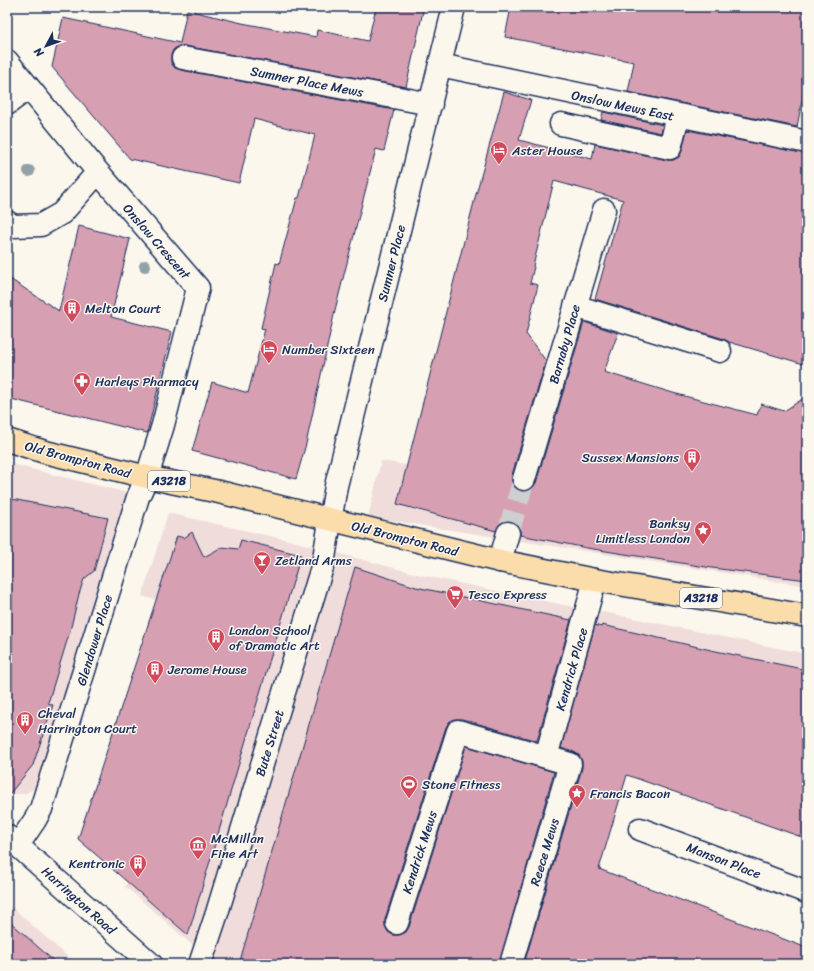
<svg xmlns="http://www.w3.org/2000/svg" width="814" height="971" font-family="Sriracha,sans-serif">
<rect width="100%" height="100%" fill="#fbf7ec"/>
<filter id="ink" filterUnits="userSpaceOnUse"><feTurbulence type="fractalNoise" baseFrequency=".025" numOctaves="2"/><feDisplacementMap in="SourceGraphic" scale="8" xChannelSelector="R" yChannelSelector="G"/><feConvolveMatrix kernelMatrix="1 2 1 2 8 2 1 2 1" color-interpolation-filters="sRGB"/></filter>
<g filter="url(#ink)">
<!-- built -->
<path fill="#f0dddb" d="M381,461l426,68v57l-439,-69z
M7,463l121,30 -90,294 -14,7h-17z
M168,513l120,27 133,35 162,34 -29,95 -142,-44 -135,304h-63l-89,-78 3,-4 87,-264 -73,-22z
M594,610l213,44v78l-238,-37z
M7,903l69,61h-69z"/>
<!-- building -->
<path fill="#d79fb2" stroke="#1b2f5e" d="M376,7h48l-18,80 -221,-41h-7l-5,4 -2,5v8l4,5 6,2 213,40 -10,41 -8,-2 -41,161 -29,134 -10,35 -104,-28 20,-69 36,11 17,-64 -4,-1 15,-65 3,1 18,-66h2l16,-63 -61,-16 -15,64 -109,-24 -78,-92 11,-49 117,25 7,-33 55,13 74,14 1,-7 51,11z
M511,7h296v68l-10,52 -169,-35 6,-30 -129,-25z
M504,92l27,8 -12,40 73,19 3,-15 72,16h6l6,-3 3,-6 5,-21 120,24v211l-78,-23 -5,-3 -129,-40 28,-99 -69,-19 -21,85 1,1 -4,16 8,2 -12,49 20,27 -34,114v7l3,5 6,4h6l5,-3 4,-5 48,-161 34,11 -14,39 69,21 84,22 4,-11 23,7 23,-15v184l-95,-12 -125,-20 -67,-13v-5l-3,-5 -6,-4h-6l-5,3 -4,7 -99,-27 78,-306z
M603,112l60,13 -2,8 -60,-13z
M79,226l51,13 -19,78 61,15 -25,101 -140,-35v-121l52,34z
M7,498l101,20 -14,53 -10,8 -5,15 -9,37 -22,72 5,2 -20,60 -26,32z
M192,532l12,25 18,-10 16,2 3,-9 60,15 -113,380 -110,-96 99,-303 7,2z
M355,567l61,20 155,33 -34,121 -75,-22h-7l-6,3 -3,5 -61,192v7l3,6 5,3h7l6,-3 3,-5 57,-181 88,26 -55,192h-260z
M595,625l6,2 1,-2 109,25 96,20v169l-180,-64 -28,94 208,79v16h-283l58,-196v-7l-3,-6 -5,-3 -13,-4z
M7,919l50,45h-50z"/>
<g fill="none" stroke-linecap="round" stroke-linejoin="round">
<!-- minor-tunnel -->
<path stroke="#cecfd0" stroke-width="22" stroke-dasharray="22 11" stroke-linecap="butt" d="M508,533l16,-54"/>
<!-- minor casing -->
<g stroke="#1b2f5e" stroke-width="25">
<path id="minor" d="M183,58l248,46
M7,61l91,111 100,116 -35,137 -16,52 -9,20 -97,312 -6,11 -17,25
M440,65l367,77
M7,104l21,-16
M561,124l109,24 8,-32
M7,222l6,4 28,-1 21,-12 36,-41
M575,306l145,45
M524,479l80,-269
M500,561l8,-28
M546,757l49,-177
M640,829l167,63
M7,836l144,128
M397,923l61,-192 112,33 -59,200
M200,964l17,-51 106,-349 13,-78 118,-479"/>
</g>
<!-- major casing -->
<g stroke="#1b2f5e" stroke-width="25">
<path id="major" d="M7,440l38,12 102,25 72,15 281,69 95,19 212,36"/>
</g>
<!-- minor -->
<use href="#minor" stroke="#fbf7ec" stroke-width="22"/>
<!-- major -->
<use href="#major" stroke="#faddab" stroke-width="22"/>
</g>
<!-- trees -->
<g fill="#91a1a8">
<circle cx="29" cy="171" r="6"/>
<circle cx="145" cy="266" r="6"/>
</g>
</g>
<!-- icons -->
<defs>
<g id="hotel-pin" transform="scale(0.9)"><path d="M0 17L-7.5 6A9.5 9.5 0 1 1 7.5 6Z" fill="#d1495b" stroke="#fbf7ec"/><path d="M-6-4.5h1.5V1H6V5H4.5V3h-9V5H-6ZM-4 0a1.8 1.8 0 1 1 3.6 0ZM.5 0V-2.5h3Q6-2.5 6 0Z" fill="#fff"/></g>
<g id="building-pin" transform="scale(0.9)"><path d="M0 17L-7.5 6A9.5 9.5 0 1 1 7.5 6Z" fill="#d1495b" stroke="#fbf7ec"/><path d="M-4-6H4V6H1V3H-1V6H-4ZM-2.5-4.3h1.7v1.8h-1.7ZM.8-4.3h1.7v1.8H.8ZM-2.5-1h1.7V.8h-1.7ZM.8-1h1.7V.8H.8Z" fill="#fff"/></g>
<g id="pharmacy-pin" transform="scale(0.9)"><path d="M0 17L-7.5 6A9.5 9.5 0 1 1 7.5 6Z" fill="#d1495b" stroke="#fbf7ec"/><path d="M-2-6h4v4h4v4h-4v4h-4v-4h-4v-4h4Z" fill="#fff"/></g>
<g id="sight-pin" transform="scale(0.9)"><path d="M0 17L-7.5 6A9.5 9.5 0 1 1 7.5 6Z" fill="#d1495b" stroke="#fbf7ec"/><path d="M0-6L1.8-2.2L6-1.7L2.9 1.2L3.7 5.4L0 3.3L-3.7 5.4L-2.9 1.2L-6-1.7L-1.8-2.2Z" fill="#fff"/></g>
<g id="bar-pin" transform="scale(0.9)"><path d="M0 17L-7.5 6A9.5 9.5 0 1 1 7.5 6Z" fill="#d1495b" stroke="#fbf7ec"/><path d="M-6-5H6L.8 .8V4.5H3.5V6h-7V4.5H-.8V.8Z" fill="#fff"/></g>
<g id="supermarket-pin" transform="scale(0.9)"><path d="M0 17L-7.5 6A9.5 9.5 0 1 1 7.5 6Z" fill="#d1495b" stroke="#fbf7ec"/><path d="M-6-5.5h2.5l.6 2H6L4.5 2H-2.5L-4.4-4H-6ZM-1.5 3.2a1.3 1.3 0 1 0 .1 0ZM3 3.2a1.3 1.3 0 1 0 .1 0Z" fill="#fff"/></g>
<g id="stadium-pin" transform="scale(0.9)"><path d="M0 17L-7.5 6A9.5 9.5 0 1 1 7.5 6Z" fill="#d1495b" stroke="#fbf7ec"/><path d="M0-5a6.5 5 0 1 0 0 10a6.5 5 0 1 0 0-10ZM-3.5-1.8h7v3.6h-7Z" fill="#fff"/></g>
<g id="museum-pin" transform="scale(0.9)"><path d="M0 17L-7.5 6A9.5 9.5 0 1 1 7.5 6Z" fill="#d1495b" stroke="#fbf7ec"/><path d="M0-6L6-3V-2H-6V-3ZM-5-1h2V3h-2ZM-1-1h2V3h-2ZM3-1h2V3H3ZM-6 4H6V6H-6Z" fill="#fff"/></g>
</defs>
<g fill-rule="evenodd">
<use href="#hotel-pin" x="499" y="150"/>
<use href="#building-pin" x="72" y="308"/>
<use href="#hotel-pin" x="269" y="349"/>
<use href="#pharmacy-pin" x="82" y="381"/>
<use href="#building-pin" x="692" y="457"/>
<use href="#sight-pin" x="703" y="530"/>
<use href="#bar-pin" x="262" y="560"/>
<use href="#supermarket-pin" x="455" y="594"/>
<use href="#building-pin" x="216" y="637"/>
<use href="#building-pin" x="155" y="669"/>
<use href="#building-pin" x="25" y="720"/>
<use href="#stadium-pin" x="409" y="784"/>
<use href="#sight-pin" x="577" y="793"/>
<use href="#museum-pin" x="198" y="845"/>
<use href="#building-pin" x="138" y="863"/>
</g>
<g text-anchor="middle" stroke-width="3" stroke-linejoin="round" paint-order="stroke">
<!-- shield labels -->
<g fill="#fbf7ec" stroke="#5e6b89" stroke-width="1">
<rect x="148" y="471" width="42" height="20" rx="3"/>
<rect x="680" y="588" width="42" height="20" rx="3"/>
</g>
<g font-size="12" font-weight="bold" fill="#1b2f5e">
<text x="169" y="485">A3218</text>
<text x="701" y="602">A3218</text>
</g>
<!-- street labels -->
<g font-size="13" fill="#1b2f5e" stroke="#fbf7ec">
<text transform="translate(307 81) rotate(11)" y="5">Sumner Place Mews</text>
<text transform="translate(623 105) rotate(12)" y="5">Onslow Mews East</text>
<text transform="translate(157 241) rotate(49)" y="5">Onslow Crescent</text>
<text transform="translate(391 263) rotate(-76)" y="5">Sumner Place</text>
<text transform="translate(564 344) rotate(-74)" y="5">Barnaby Place</text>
<text transform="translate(78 459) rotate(15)" y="5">Old Brompton Road</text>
<text transform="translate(405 538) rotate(14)" y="5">Old Brompton Road</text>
<text transform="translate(94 640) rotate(-73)" y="5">Glendower Place</text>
<text transform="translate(571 669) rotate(-74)" y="5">Kendrick Place</text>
<text transform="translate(269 743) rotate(-73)" y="5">Bute Street</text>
<text transform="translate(419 852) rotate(-72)" y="5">Kendrick Mews</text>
<text transform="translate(544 852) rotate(-73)" y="5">Reece Mews</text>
<text transform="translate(724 860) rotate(21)" y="5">Manson Place</text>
<text transform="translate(79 900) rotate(42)" y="5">Harrington Road</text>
</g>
<!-- poi labels -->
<g font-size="13" fill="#1b2f5e" stroke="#fbf7ec" text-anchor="start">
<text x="512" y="155">Aster House</text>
<text x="85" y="313">Melton Court</text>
<text x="282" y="354">Number Sixteen</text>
<text x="95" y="386">Harleys Pharmacy</text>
<text x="679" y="462" text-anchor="end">Sussex Mansions</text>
<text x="690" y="528" text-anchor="end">Banksy<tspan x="690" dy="15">Limitless London</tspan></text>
<text x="275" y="565">Zetland Arms</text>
<text x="468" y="599">Tesco Express</text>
<text x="229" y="635">London School<tspan x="229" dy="15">of Dramatic Art</tspan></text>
<text x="168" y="674">Jerome House</text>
<text x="38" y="718">Cheval<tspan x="38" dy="15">Harrington Court</tspan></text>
<text x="422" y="789">Stone Fitness</text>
<text x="590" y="798">Francis Bacon</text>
<text x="211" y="843">McMillan<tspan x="211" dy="15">Fine Art</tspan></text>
<text x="125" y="868" text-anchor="end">Kentronic</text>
</g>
</g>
<!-- margin -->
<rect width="814" height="971" fill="none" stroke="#fbf7ec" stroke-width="24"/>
<rect x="12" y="12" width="790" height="947" fill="none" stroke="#1b2f5e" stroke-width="1.5" filter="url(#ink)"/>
<!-- north arrow -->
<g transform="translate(46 46) rotate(229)" stroke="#fbf7ec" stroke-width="3" paint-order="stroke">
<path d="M0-3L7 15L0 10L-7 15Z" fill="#1b2f5e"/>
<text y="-6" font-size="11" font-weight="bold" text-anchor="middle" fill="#1b2f5e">N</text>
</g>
</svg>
